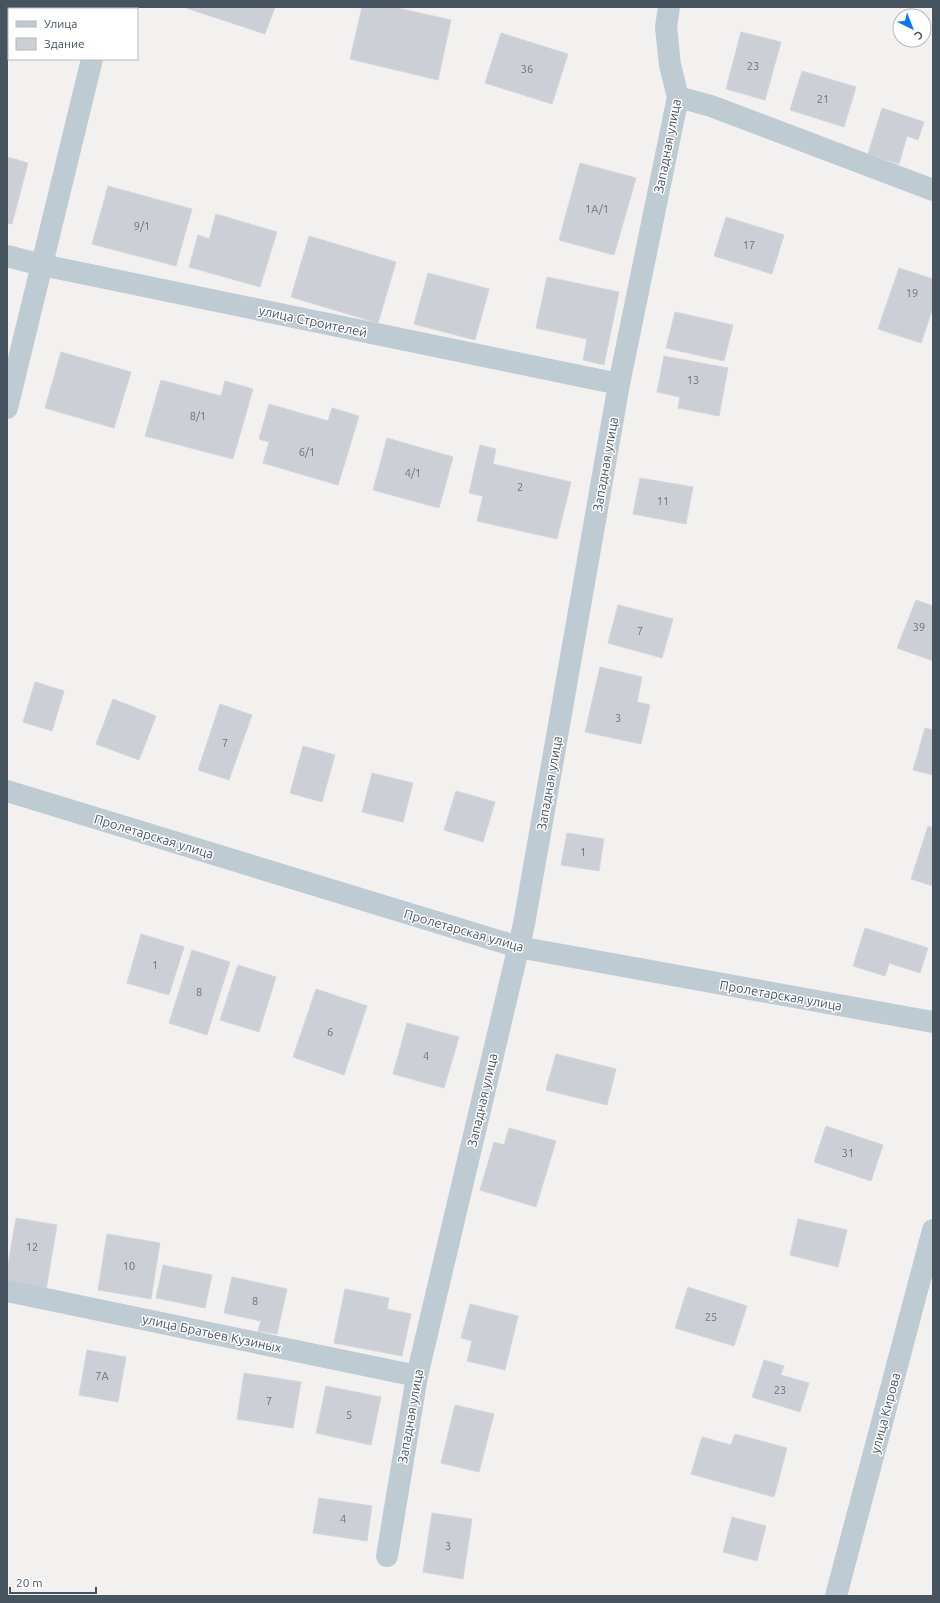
<svg xmlns="http://www.w3.org/2000/svg" width="940" height="1603" font-family="Ubuntu,sans-serif">
<rect width="100%" height="100%" fill="#f3f0f0"/>
<!-- building -->
<path fill="#cccfd6" stroke="#d3d6dc" d="M7,7h73v2h-71v4h-2z
M183,7h92l-10,27z
M362,7h31l58,13 -13,60 -88,-21z
M741,32l40,10 -16,58 -39,-11z
M501,33l67,21 -16,50 -67,-21z
M802,71l54,16 -12,40 -54,-17z
M882,108l42,14 -6,18 -11,-4 -8,28 -31,-10z
M7,157l21,6 -16,61 -5,-1z
M580,163l56,15 -22,77 -55,-15z
M108,186l84,23 -16,57 -84,-22z
M216,214l61,18 -17,55 -71,-20 9,-32 11,4z
M726,217l58,18 -12,39 -58,-18z
M309,236l87,26 -18,61 -87,-26z
M899,268l34,11v29l-12,35 -43,-14z
M428,273l61,16 -14,51 -61,-16z
M547,277l72,15 -15,73 -21,-5 4,-21 -51,-11z
M675,312l58,13 -9,36 -58,-13z
M61,352l70,20 -17,56 -69,-20z
M664,356l64,12 -9,48 -41,-8 2,-11 -23,-5z
M161,380l60,16 4,-15 28,8 -20,70 -88,-23z
M269,404l59,17 4,-13 27,8 -21,69 -75,-22 6,-21 -10,-3z
M387,438l66,19 -14,51 -66,-18z
M480,445l16,4 -3,15 78,18 -14,57 -80,-18 6,-25 -14,-3z
M640,478l53,9 -7,37 -53,-10z
M916,600l17,6v55l-36,-13z
M618,605l55,14 -11,39 -54,-15z
M600,667l42,10 -5,25 13,3 -9,39 -56,-12z
M35,682l29,9 -12,40 -29,-9z
M113,699l43,17 -17,44 -43,-16z
M220,704l32,11 -23,65 -31,-10z
M925,728l8,2v45l-20,-5z
M303,746l32,9 -13,47 -32,-9z
M372,773l41,10 -10,39 -41,-10z
M456,791l39,11 -12,40 -39,-12z
M928,826l5,2v58l-22,-7z
M567,833l37,6 -5,32 -38,-6z
M865,928l63,20 -8,25 -31,-10 -4,13 -32,-10z
M141,934l43,13 -15,48 -42,-12z
M192,950l38,12 -23,73 -38,-12z
M238,965l38,12 -17,55 -39,-12z
M316,989l51,17 -23,69 -51,-18z
M407,1023l52,14 -15,51 -51,-14z
M556,1054l60,15 -9,36 -61,-15z
M826,1126l57,19 -12,36 -57,-19z
M509,1128l47,13 -20,66 -56,-17 14,-48 10,3z
M16,1218l41,7 -11,65 -39,-7v-13z
M798,1219l49,11 -9,37 -48,-12z
M107,1234l53,9 -9,56 -53,-9z
M163,1265l49,10 -7,33 -49,-10z
M232,1277l55,12 -10,45 -19,-3 3,-10 -37,-8z
M688,1287l59,19 -13,40 -59,-18z
M345,1289l44,9 -2,11 24,5 -9,42 -68,-13z
M470,1304l48,12 -13,54 -38,-9 5,-20 -11,-3z
M87,1350l39,7 -8,45 -39,-7z
M764,1360l20,6 -3,9 28,8 -9,29 -48,-15z
M244,1373l57,9 -8,46 -56,-9z
M326,1386l55,11 -10,48 -55,-12z
M455,1405l39,9 -15,58 -38,-9z
M735,1434l52,14 -13,49 -83,-23 11,-37 29,8z
M319,1498l53,8 -5,35 -54,-8z
M432,1513l40,6 -9,60 -40,-7z
M732,1517l34,9 -9,35 -34,-9z"/>
<g fill="none" stroke-linecap="round" stroke-linejoin="round">
<!-- minor -->
<path stroke="#bfcbd3" stroke-width="22" d="M105,9v-2
M678,97l33,9 222,84
M7,256l35,9 577,119
M7,408l85,-349
M7,1291l410,85
M387,1556l30,-180 107,-452 95,-540 59,-287 -8,-32 -4,-38 3,-20
M836,1596l97,-366"/>
<!-- tertiary -->
<path stroke="#bfcbd3" stroke-width="22" d="M7,791l511,156 415,75"/>
</g>
<g text-anchor="middle" stroke-width="3" stroke-linejoin="round" paint-order="stroke">
<!-- number labels -->
<g font-size="11" fill="#68737e">
<text x="753" y="70">23</text>
<text x="527" y="73">36</text>
<text x="823" y="103">21</text>
<text x="597" y="213">1А/1</text>
<text x="142" y="230">9/1</text>
<text x="749" y="249">17</text>
<text x="912" y="297">19</text>
<text x="693" y="384">13</text>
<text x="198" y="420">8/1</text>
<text x="307" y="456">6/1</text>
<text x="413" y="477">4/1</text>
<text x="520" y="491">2</text>
<text x="663" y="505">11</text>
<text x="919" y="631">39</text>
<text x="640" y="635">7</text>
<text x="618" y="722">3</text>
<text x="225" y="747">7</text>
<text x="583" y="856">1</text>
<text x="155" y="969">1</text>
<text x="199" y="996">8</text>
<text x="330" y="1036">6</text>
<text x="426" y="1060">4</text>
<text x="848" y="1157">31</text>
<text x="32" y="1251">12</text>
<text x="129" y="1270">10</text>
<text x="255" y="1305">8</text>
<text x="711" y="1321">25</text>
<text x="102" y="1380">7А</text>
<text x="780" y="1394">23</text>
<text x="269" y="1405">7</text>
<text x="349" y="1419">5</text>
<text x="343" y="1523">4</text>
<text x="448" y="1550">3</text>
</g>
<!-- street labels -->
<g font-size="13" fill="#465460" stroke="#fff">
<text transform="translate(667 146) rotate(-79)" y="5">Западная улица</text>
<text transform="translate(313 321) rotate(12)" y="5">улица Строителей</text>
<text transform="translate(605 464) rotate(-80)" y="5">Западная улица</text>
<text transform="translate(549 783) rotate(-80)" y="5">Западная улица</text>
<text transform="translate(154 836) rotate(17)" y="5">Пролетарская улица</text>
<text transform="translate(464 930) rotate(16)" y="5">Пролетарская улица</text>
<text transform="translate(781 995) rotate(10)" y="5">Пролетарская улица</text>
<text transform="translate(482 1100) rotate(-77)" y="5">Западная улица</text>
<text transform="translate(212 1333) rotate(12)" y="5">улица Братьев Кузиных</text>
<text transform="translate(885 1413) rotate(-75)" y="5">улица Кирова</text>
<text transform="translate(410 1416) rotate(-80)" y="5">Западная улица</text>
</g>
</g>
<!-- border -->
<rect width="940" height="1603" fill="none" stroke="#465460" stroke-width="16"/>
<!-- legend -->
<rect x="8" y="8" width="130" height="52" fill="#ffffff" stroke="#b5bbbf"/>
<rect x="16" y="21" width="20" height="6" fill="#bfcbd3" stroke="#b5bbbf"/>
<text x="44" y="28" font-size="12" fill="#465460">Улица</text>
<rect x="16" y="38" width="20" height="12" fill="#cccfd6" stroke="#b5bbbf"/>
<text x="44" y="48" font-size="12" fill="#465460">Здание</text>
<!-- north arrow -->
<g transform="translate(912 28) rotate(137)"><circle r="19" fill="#ffffff" stroke="#b5bbbf"/>
<path d="M0-3L7 15L0 10L-7 15Z" fill="#0677f7"/>
<text y="-6" font-size="11" font-weight="bold" text-anchor="middle" fill="#465460">С</text>
</g>
<!-- scale -->
<path d="M10 1587v6h86v-6" fill="none" stroke="#465460" stroke-width="2"/>
<text x="16" y="1587" font-size="12" fill="#465460" stroke="#ffffff" stroke-width="3" paint-order="stroke">20 m</text>
</svg>
